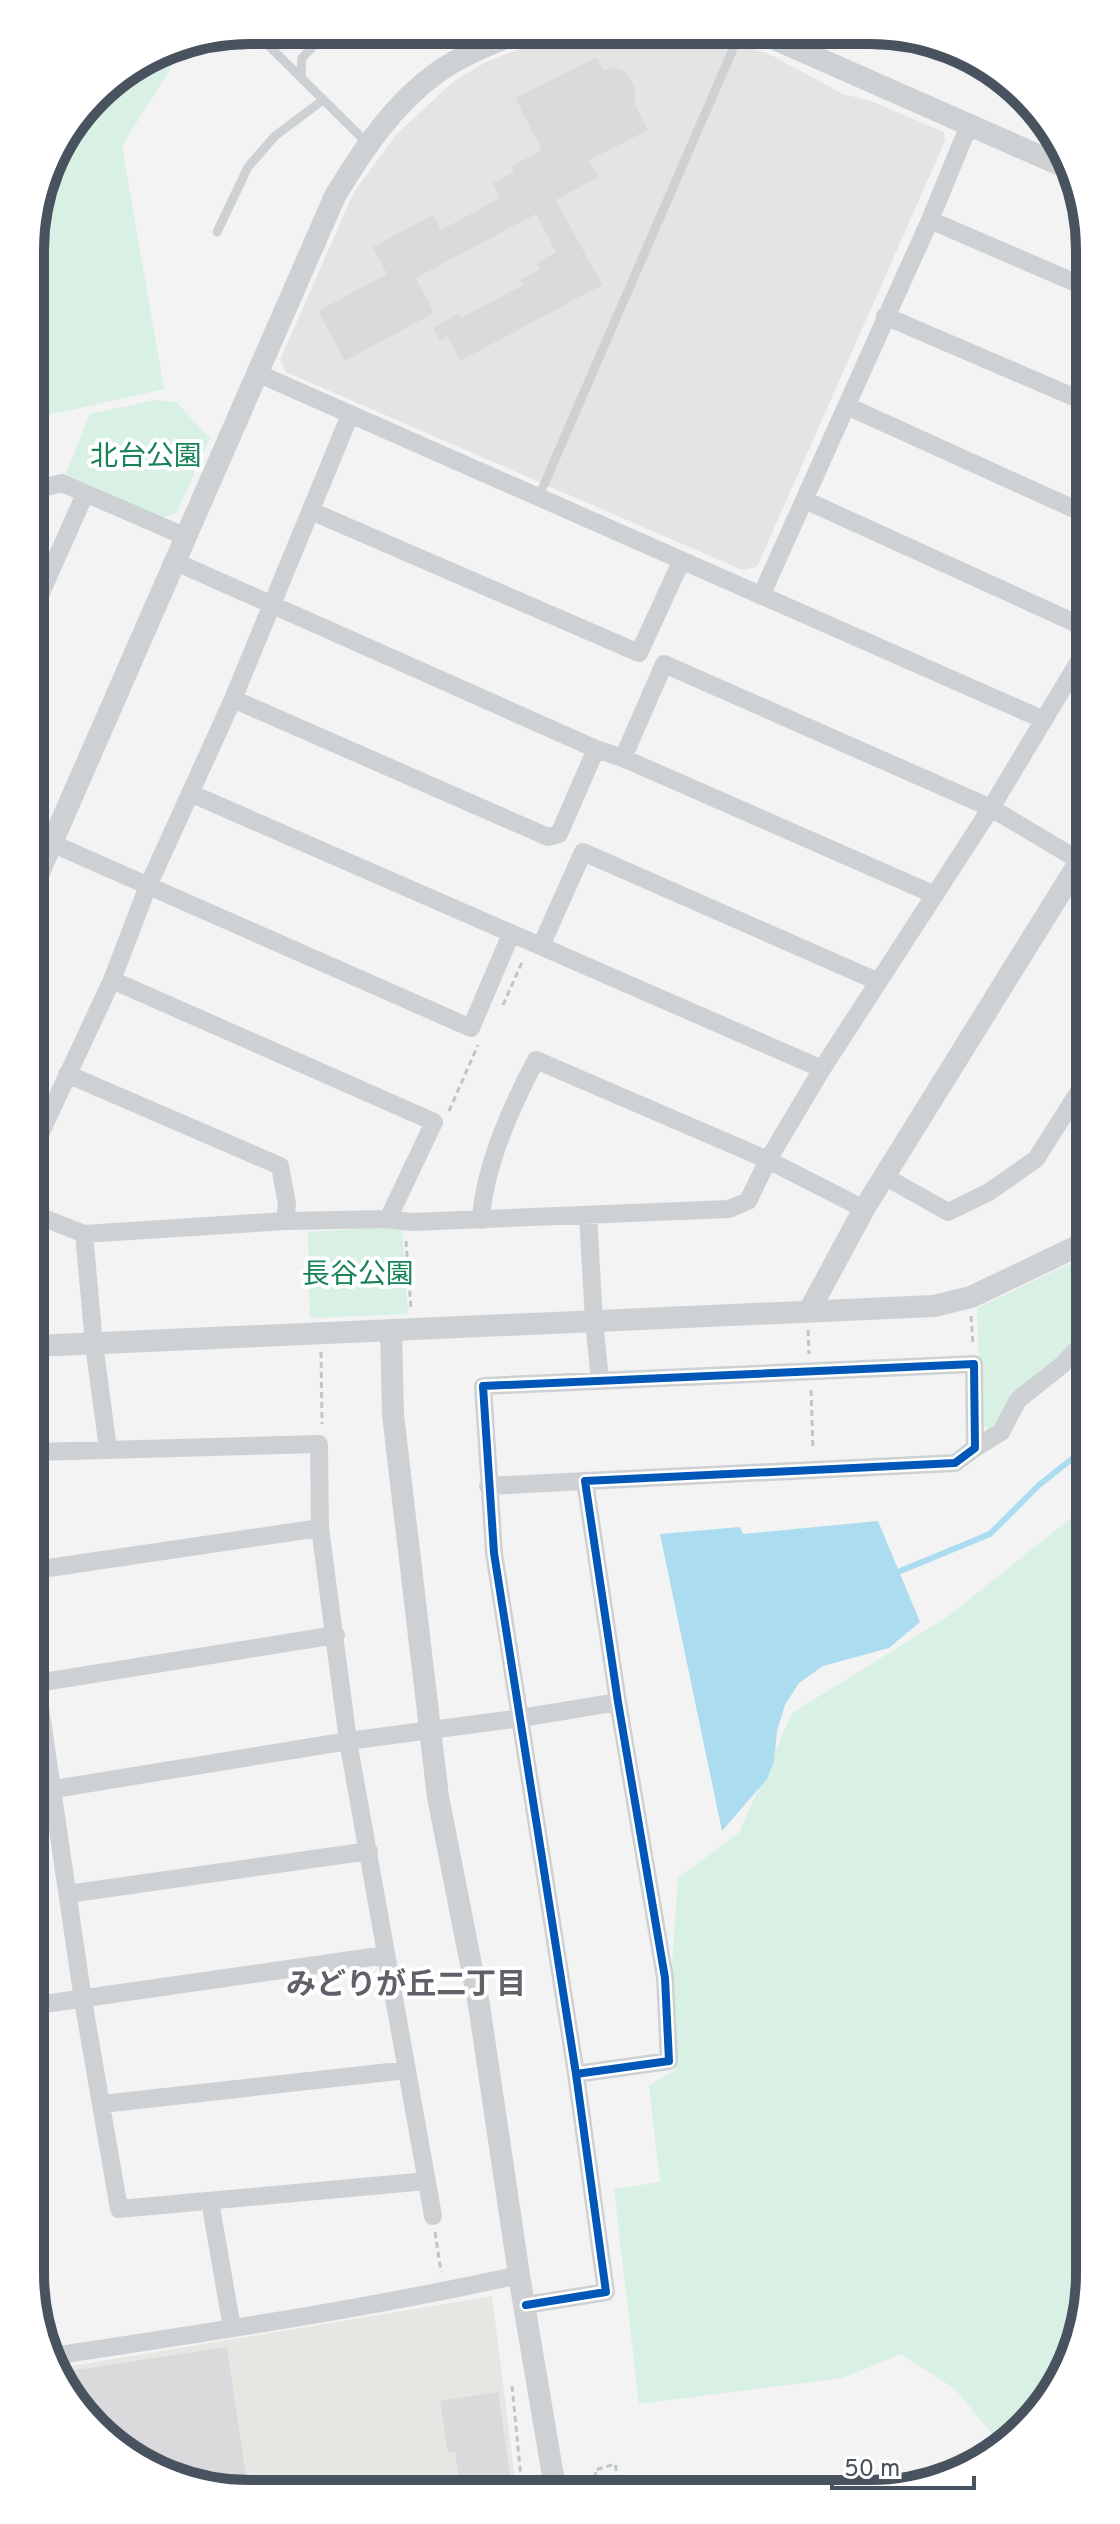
<svg xmlns="http://www.w3.org/2000/svg" width="1120" height="2524" font-family="Overpass,'Noto Sans JP',sans-serif">
<rect width="100%" height="100%" fill="#f3f3f3"/>
<!-- commercial -->
<path fill="#e6e6e2" d="M492,2296l24,192 -308,2 -103,-51 -45,-71z"/>
<!-- education -->
<path fill="#e5e4e5" d="M581,32l130,1 60,22 72,39 28,7 73,31 1,9 -188,426 -15,3 -456,-198 -6,-12 74,-168 42,-57 58,-54 34,-20 37,-14z"/>
<!-- green -->
<path fill="#d8f1e4" d="M186,43l-64,103 42,243 -133,30v-183l22,-83 52,-68 61,-38z
M154,400l22,2 34,36 -33,74 -15,6 -96,-44 24,-60z
M390,1227l12,2 6,85 -98,4 -2,-86z
M1086,1256v77l-93,100 -12,-9 -4,-116z
M1087,1505l2,783 -45,120 -41,39 -48,-58 -54,-35 -58,24 -204,26 -25,-215 46,-7 -11,-96 26,-16 -4,-92 7,-100 61,-45 53,-120 155,-96z"/>
<!-- water -->
<path fill="#acdcef" d="M878,1521l42,101 -31,26 -66,18 -24,17 -14,22 -8,26 -3,30 -7,18 -45,52 -62,-297 80,-7 3,7z"/>
<g fill="none" stroke-linecap="round" stroke-linejoin="round">
<!-- stream -->
<path stroke="#acdcef" stroke-width="6" d="M898,1572l92,-38 49,-49 48,-38"/>
</g>
<!-- building -->
<path fill="#dadadc" d="M597,57l6,13 12,-2 8,2 7,8 5,10v16l13,26 -59,30 9,17 -42,23 46,85 -142,76 -13,-25 -7,5 -7,-13 26,-15 2,5 62,-33 -3,-5 20,-11 -3,-6 19,-11 -20,-38 -120,64 18,35 -89,48 -27,-50 69,-37 -14,-27 60,-32 8,15 59,-32 -7,-15 21,-11 -2,-6 30,-16 -27,-52z
M227,2347l21,143h-40l-103,-51 -42,-67z
M498,2392l14,96 -48,1 -2,-10h-3l-4,-27 -7,1 -8,-52z"/>
<g fill="none" stroke-linecap="round" stroke-linejoin="round">
<!-- path -->
<path stroke="#bbc8c4" stroke-width="3" stroke-dasharray="6 4" stroke-linecap="butt" d="M503,1005l20,-45
M449,1111l29,-66
M406,1241l5,68
M971,1316l2,29
M808,1330l1,24
M321,1352l1,72
M811,1390l2,60
M435,2232l6,40
M512,2386l10,102
M597,2488l-2,-18 20,-6 5,24"/>
<!-- service -->
<path stroke="#ced1d3" stroke-width="9" d="M269,46l99,98
M301,77l1,-19 27,-28
M217,232l31,-65 27,-31 48,-36
M539,496l201,-463"/>
<!-- minor -->
<path stroke="#ced1d3" stroke-width="18" d="M930,220l153,66
M885,316l198,85
M257,373l787,347
M847,406l236,107
M31,491l31,-8 122,53
M805,500l279,127
M311,511l328,142 42,-91
M176,562l420,187 27,9 312,137
M761,596l169,-376 39,-95
M32,613l53,-119
M233,699l315,138 11,-3 37,-85
M623,758l41,-94 327,144 94,56
M190,793l632,276
M33,835l438,193 40,-94
M541,946l42,-94 296,130
M112,980l322,142 -46,97
M67,1074l213,92 7,38 -2,17
M34,1147l78,-167 36,-94 85,-187 117,-284
M884,1176l64,36 41,-20 47,-33 49,-77
M34,1214l50,20 201,-13 103,-2 24,3 317,-13 19,-8 20,-41 54,-91 169,-261 93,-155
M588,1215l6,106 6,60
M481,1220c3,-54 30,-113 55,-160l232,100 96,49
M84,1234l10,110 14,105
M975,1448l26,-16 17,-32 44,-35 24,-25
M35,1452l284,-8 1,84 28,213 85,475
M488,1486l97,-5
M35,1570l285,-42
M35,1673l48,327 36,209 308,-28
M37,1683l299,-48
M54,1789l294,-48 173,-23 97,-16
M68,1894l301,-43
M37,2005l349,-50
M102,2104l305,-34
M210,2201l22,127
M526,2305l80,-13 -30,-218 -82,-521 -11,-167 491,-22 1,84 -20,15 -370,18 33,221 47,276 4,83 -93,13
M53,2356c156,-24 312,-47 466,-81"/>
<!-- tertiary -->
<path stroke="#ced1d3" stroke-width="22" d="M761,33l306,135
M33,886l302,-690c28,-46 58,-92 103,-124 25,-18 55,-29 84,-40
M809,1311l55,-102 221,-356
M391,1330l2,85 45,382 41,208 40,270 36,213
M34,1346l900,-40 37,-9 115,-55"/>
<!-- cycleway casing -->
<g stroke="#fff" stroke-width="13">
<path id="cycleway" d="M526,2305l80,-13 -30,-218 -82,-521 -11,-167 491,-22 1,84 -20,15 -370,18 33,221 47,276 4,83 -93,13"/>
</g>
<!-- cycleway -->
<use href="#cycleway" stroke="#0057b8" stroke-width="8"/>
</g>
<g text-anchor="middle" stroke-width="8" stroke-linejoin="round" paint-order="stroke">
<!-- park labels -->
<g font-size="28" fill="#178356" stroke="#fff">
<text x="146" y="465">北台公園</text>
<text x="358" y="1283">長谷公園</text>
</g>
<!-- neighbourhood labels -->
<g font-size="30" font-weight="bold" fill="#5e6167" stroke="#fff">
<text x="406" y="1994">みどりが丘二丁目</text>
</g>
</g>
<!-- crop -->
<path d="M0 0H1120V2524H0ZM250 44H870A206 206 0 0 1 1076 250V2274A206 206 0 0 1 870 2480H250A206 206 0 0 1 44 2274V250A206 206 0 0 1 250 44Z" fill="#fff" fill-rule="evenodd"/>
<path fill="none" stroke="#49535f" stroke-width="10" d="M250 44H870A206 206 0 0 1 1076 250V2274A206 206 0 0 1 870 2480H250A206 206 0 0 1 44 2274V250A206 206 0 0 1 250 44Z"/>
<!-- scale -->
<path d="M832 2476v12h142v-12" fill="none" stroke="#49535f" stroke-width="4"/>
<text x="844" y="2476" font-size="24" fill="#49535f" stroke="#ffffff" stroke-width="6" paint-order="stroke">50 m</text>
</svg>
